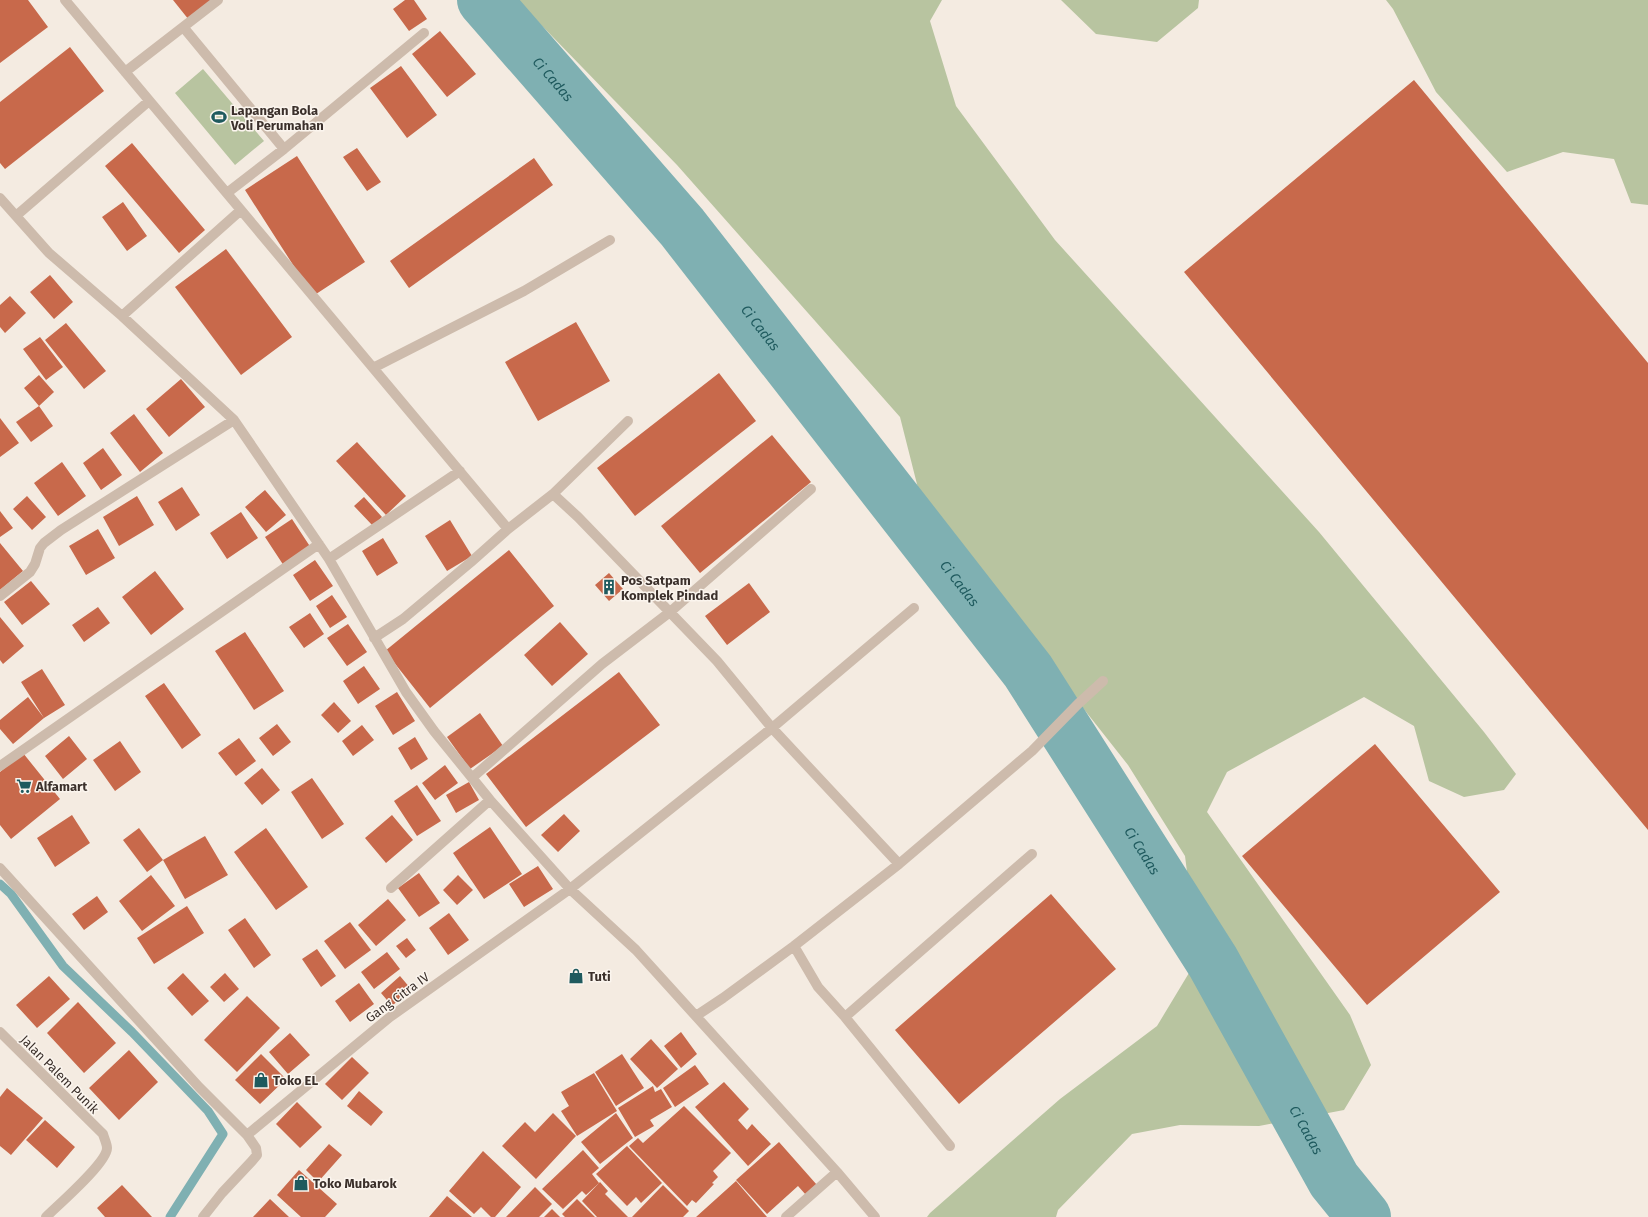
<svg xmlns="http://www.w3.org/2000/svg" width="1648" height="1217" font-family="'Fira Sans',sans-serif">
<rect width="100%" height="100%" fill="#f4ebe1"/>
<!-- green -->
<path fill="#b8c4a0" d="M517,0h425l-12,21 26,85 99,134 264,292 165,200 32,42 -12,16 -40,7 -35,-16 -15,-55 -50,-29 -137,75 -20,40 143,203 21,50 -27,45 -85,16 -79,-1 -48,9 -74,76 -2,7h-129l3,-4 130,-114 97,-73 41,-68 -13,-102 -57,-91 -206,-261 -22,-87 -223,-252z
M1061,0h138l-1,8 -41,34 -61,-8z
M1386,0h262v205l-17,-2 -17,-44 -51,-7 -56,20 -71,-80 -43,-83z
M203,69l61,72 -29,24 -60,-72z"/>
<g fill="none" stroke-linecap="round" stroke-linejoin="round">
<!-- stream -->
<path stroke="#7fb0b2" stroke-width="9" d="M0,884l11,10 52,72 69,66 76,79 15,23 -53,83"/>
<!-- river -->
<path stroke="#7fb0b2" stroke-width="54" id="s1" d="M484,0l198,227 346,444 185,291 121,218 30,37"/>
</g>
<!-- building -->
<path fill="#c8694b" d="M0,0h28l20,27 -48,36z
M173,0h41l-25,20z
M405,0h9l13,19 -18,12 -16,-22z
M440,31l36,43 -29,23 -35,-43z
M70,47l34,44 -99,78 -5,-6v-61z
M401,66l36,49 -30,23 -37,-50z
M1414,80l234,283v467l-464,-558z
M132,143l73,87 -26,23 -74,-87z
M357,148l24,34 -14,9 -24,-34z
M297,156l68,106 -52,34 -68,-106z
M534,158l19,27 -144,103 -19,-27z
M123,202l24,34 -20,15 -25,-34z
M226,249l66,88 -51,38 -66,-88z
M50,275l23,27 -19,17 -24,-27z
M10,296l16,17 -21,20 -5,-6v-22z
M576,322l34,59 -72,40 -33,-59z
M66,323l40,48 -22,18 -39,-49z
M40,337l23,30 -17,13 -23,-31z
M719,373l37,48 -121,95 -38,-48z
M39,375l15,17 -15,14 -15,-18z
M181,379l24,28 -36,30 -23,-28z
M39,406l14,20 -22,16 -15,-20z
M134,414l29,39 -23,19 -30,-39z
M0,418l19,25 -19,14z
M772,435l39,47 -111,91 -39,-47z
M357,442l49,54 -20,19 -50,-54z
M103,448l19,27 -21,15 -18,-27z
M62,462l24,34 -28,20 -24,-33z
M182,487l18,28 -24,16 -18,-29z
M265,490l21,25 -20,17 -21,-25z
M27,496l19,21 -14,13 -19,-21z
M137,496l17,29 -35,21 -16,-29z
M364,497l18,20 -9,9 -19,-20z
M0,511l13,17 -13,9z
M241,512l17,26 -31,21 -17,-26z
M292,519l19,29 -27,18 -19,-29z
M450,520l22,36 -25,15 -22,-35z
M98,529l17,29 -29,17 -17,-29z
M383,538l15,25 -21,13 -15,-25z
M0,543l23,28 -23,19z
M509,550l45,56 -124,102 -45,-57z
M315,560l18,26 -23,15 -17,-26z
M155,571l29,38 -33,26 -29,-38z
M609,573l14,16 -14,12 -14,-16z
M31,581l19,23 -28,21 -18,-23z
M749,583l21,29 -43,33 -22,-29z
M332,595l15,22 -17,11 -14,-22z
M98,607l12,16 -26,19 -12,-17z
M310,613l14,21 -20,14 -15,-21z
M0,617l24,29 -21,18 -3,-4z
M560,622l28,32 -36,32 -28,-31z
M348,624l19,28 -20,14 -20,-28z
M245,632l39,59 -30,19 -39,-59z
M364,666l16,23 -22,15 -15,-23z
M42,669l23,36 -21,13 -31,26 -13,-15v-9l28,-23 16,21 -23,-36z
M619,672l41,53 -134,102 -40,-53z
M164,683l37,52 -19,14 -37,-53z
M397,692l18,29 -22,14 -18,-29z
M334,702l17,19 -13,12 -17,-18z
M480,713l23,33 -33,23 -23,-32z
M277,724l14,18 -18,14 -14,-18z
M362,725l12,15 -21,16 -11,-15z
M69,736l18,23 -24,20 -18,-23z
M415,737l13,22 -17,11 -13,-22z
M239,738l17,23 -20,15 -18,-23z
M120,741l21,31 -26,19 -22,-31z
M1375,744l125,148 -133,113 -125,-149z
M23,753l37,46 -49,40 -11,-14v-53z
M445,765l13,18 -23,17 -13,-17z
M262,768l18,22 -18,15 -18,-22z
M312,778l32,46 -22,15 -31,-47z
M469,782l10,18 -23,13 -10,-18z
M417,785l24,36 -24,15 -23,-35z
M564,814l16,17 -22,21 -17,-17z
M72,815l18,28 -35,24 -18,-29z
M392,815l21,25 -27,23 -21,-25z
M490,827l32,47 -38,25 -31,-46z
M139,828l24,32 42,-24 23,39 -43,24 -22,-39 -16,12 -24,-32z
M266,828l42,59 -32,23 -42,-58z
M538,866l15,23 -29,18 -15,-23z
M419,873l21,30 -21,14 -21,-29z
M151,875l24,31 -33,25 -23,-30z
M458,875l15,15 -16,15 -14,-15z
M1051,894l65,75 -157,135 -64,-74z
M97,896l11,16 -24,18 -12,-16z
M388,899l18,21 -30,26 -18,-21z
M187,906l17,27 -50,31 -17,-26z
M449,913l20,27 -21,15 -19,-27z
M245,918l26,37 -17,13 -26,-38z
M350,922l21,28 -26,19 -21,-28z
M407,938l9,12 -10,8 -10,-12z
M317,949l19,27 -15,11 -19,-28z
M387,952l13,17 -26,20 -13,-17z
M183,973l26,28 -17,15 -25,-28z
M225,973l14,16 -15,13 -14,-15z
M49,976l21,23 -33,29 -21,-23z
M400,976l11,13 -19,17 -11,-13z
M359,983l15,21 -24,18 -15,-21z
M247,996l33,32 -43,44 -33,-32z
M78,1002l38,41 -32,30 -37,-40z
M681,1032l16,22 -16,14 -17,-22z
M290,1033l20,22 -22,19 -19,-22z
M651,1039l27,30 -21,19 -27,-29z
M129,1050l29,32 -39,38 -30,-32z
M261,1054l25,25 -26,25 -25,-24z
M622,1054l22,34 -28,18 -21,-34z
M352,1057l17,16 -27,27 -17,-16z
M695,1065l14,19 -34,23 -12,-19z
M594,1073l23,38 -40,25 -16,-25 8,-5 -8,-14z
M724,1082l25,27 -11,11 9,10 5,-6 19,20 -23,22 -53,-59z
M653,1086l2,6 6,-3 11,18 -22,13 4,6 -19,11 -17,-29z
M7,1088l36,30 -32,37 -11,-9v-49z
M359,1091l24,21 -12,14 -24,-20z
M297,1102l25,25 -22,21 -24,-24z
M684,1106l47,47 -18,18 5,6 -6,6 2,1 -18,19 -4,-3 -5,6 -58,-60 9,-8 5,5z
M553,1113l23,23 -40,43 -34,-33 23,-24 10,10z
M616,1113l17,25 -33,26 -19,-22z
M45,1120l30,27 -18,21 -31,-28z
M779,1142l38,43 -11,10 -8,-9 -31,28 -31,-34z
M329,1144l13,11 -24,27 -12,-12z
M627,1146l35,37 -21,20 -5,-6 -9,9 -31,-32z
M583,1150l16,18 -7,6 7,9 -13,12 -4,-4 -19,18 -21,-20z
M483,1151l38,36 -26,30h-4l-10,-10 -7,7 -25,-23z
M299,1170l38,34 -12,13h-24l-24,-22z
M736,1181l31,36h-71z
M600,1182l8,9 -3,3 23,23h-31l-15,-16z
M122,1185l30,32h-47l-8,-9z
M663,1185l26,26 -6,6h-51z
M535,1187l17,17 -13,13h-33z
M447,1196l25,21h-43z
M270,1199l19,18h-36z
M577,1199l18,18h-30l-3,-3z
M552,1209l8,8h-16z"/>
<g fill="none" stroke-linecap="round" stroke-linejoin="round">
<!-- minor -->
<path stroke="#cdbbac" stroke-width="10" d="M65,0l443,529
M184,28l100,121
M125,72l93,-72
M227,193l57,-44 140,-116
M0,198l49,55 73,63 112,104 95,139 77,133 28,39 56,69 80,89 66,61 201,222 38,45
M17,215l132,-114
M122,316l119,-106
M373,368l151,-77 86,-51
M553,494l25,23 139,144 55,67 127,136
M329,559l131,-88
M0,596l30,-24 5,-8 5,-16 4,-5 17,-13 173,-110
M374,638l29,-19 68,-57 37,-33 45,-35 75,-73
M0,766l319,-222
M473,777l129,-113 68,-52 141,-123
M0,868l199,219 48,48 9,13 1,7 -5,6 -30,32 -19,24
M391,888l99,-88
M794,946l24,41 27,30 105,129
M696,1016l27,-18 71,-52 105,-82 133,-113 46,-47 25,-23
M845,1017l187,-163
M0,1032l103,102c1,4 4,10 4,14 0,15 -49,57 -61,69
M247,1135l143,-118 180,-128 202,-161 142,-120
M786,1217l51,-45"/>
</g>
<!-- icons -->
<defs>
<g id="stadium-bare" transform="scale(1.2)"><path d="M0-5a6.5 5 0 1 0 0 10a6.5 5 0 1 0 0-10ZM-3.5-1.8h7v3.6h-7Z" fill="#1f5a5e" stroke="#fbf5ee" stroke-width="2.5" paint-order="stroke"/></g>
<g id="building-bare" transform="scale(1.2)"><path d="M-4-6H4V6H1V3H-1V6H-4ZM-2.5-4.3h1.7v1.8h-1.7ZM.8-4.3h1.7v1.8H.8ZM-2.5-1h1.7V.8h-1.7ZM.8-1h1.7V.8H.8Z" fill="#1f5a5e" stroke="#fbf5ee" stroke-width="2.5" paint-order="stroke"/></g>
<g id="supermarket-bare" transform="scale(1.2)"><path d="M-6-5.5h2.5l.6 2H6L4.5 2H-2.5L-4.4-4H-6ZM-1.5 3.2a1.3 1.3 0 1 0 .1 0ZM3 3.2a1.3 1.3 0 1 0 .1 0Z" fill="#1f5a5e" stroke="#fbf5ee" stroke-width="2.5" paint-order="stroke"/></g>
<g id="shop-bare" transform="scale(1.2)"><path d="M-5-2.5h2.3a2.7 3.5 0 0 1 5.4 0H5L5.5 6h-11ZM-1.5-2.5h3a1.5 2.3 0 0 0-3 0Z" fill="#1f5a5e" stroke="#fbf5ee" stroke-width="2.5" paint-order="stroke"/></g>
</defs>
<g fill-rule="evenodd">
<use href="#stadium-bare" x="219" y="117"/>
<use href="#building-bare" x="609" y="587"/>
<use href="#supermarket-bare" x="24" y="786"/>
<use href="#shop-bare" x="576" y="976"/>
<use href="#shop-bare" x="261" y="1080"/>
<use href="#shop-bare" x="301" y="1183"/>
</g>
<g text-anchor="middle" stroke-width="3" stroke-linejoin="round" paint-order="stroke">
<!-- poi labels -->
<g font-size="13" font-weight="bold" fill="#3b302b" stroke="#fbf5ee" text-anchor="start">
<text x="231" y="115">Lapangan Bola<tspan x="231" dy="15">Voli Perumahan</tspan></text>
<text x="621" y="585">Pos Satpam<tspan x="621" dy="15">Komplek Pindad</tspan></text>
<text x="36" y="791">Alfamart</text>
<text x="588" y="981">Tuti</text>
<text x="273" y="1085">Toko EL</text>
<text x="313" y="1188">Toko Mubarok</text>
</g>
<!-- street labels -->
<g font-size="13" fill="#3b302b" stroke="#fbf5ee">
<text transform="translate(397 997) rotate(-36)" y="5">Gang Citra IV</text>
<text transform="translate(60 1074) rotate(45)" y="5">Jalan Palem Punik</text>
</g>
<!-- water labels -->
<g font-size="14" font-style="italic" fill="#1f5a5e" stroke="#fbf5ee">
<text dy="5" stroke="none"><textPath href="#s1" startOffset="105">Ci Cadas</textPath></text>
<text dy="5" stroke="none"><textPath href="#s1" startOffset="429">Ci Cadas</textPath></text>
<text dy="5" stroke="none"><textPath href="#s1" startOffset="753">Ci Cadas</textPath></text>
<text dy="5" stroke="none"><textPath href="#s1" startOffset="1077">Ci Cadas</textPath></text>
<text dy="5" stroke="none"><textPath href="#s1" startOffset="1401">Ci Cadas</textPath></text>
</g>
</g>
</svg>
